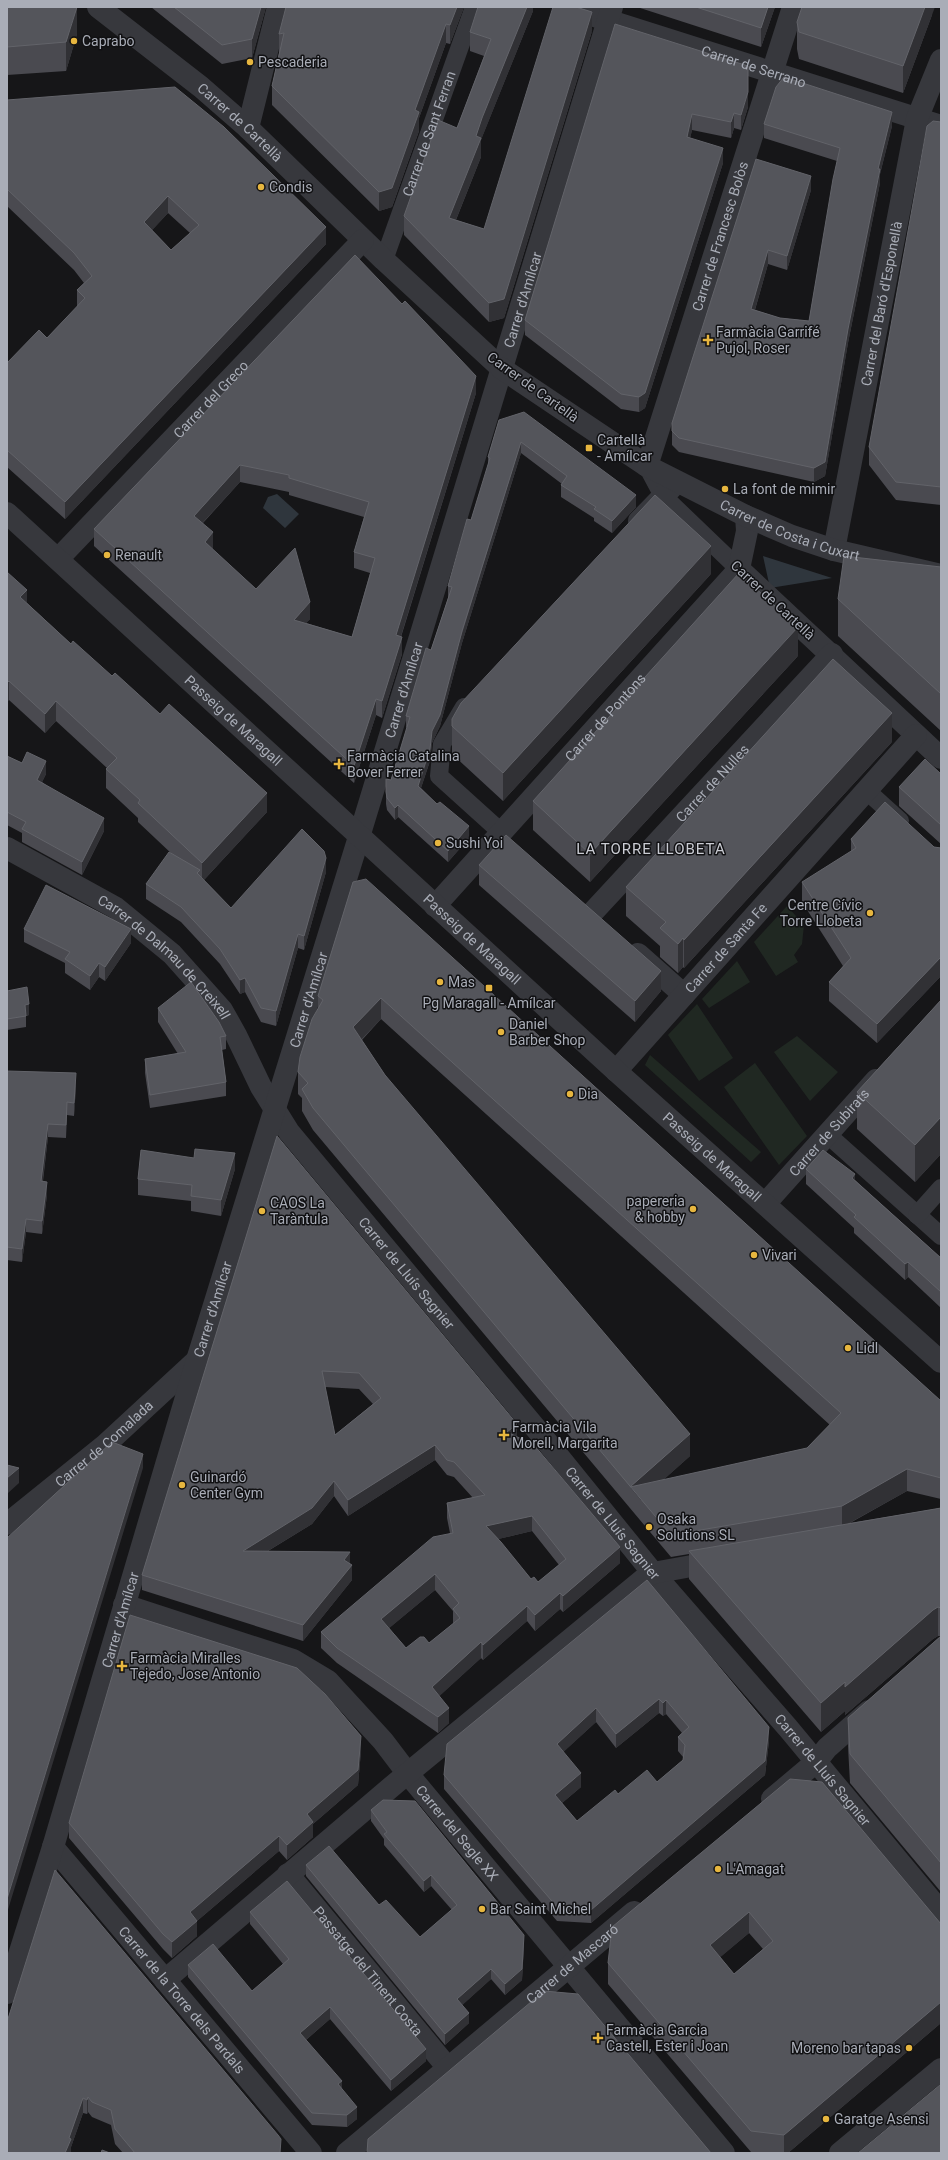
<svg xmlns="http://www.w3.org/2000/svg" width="948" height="2160" font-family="Roboto,sans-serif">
<rect width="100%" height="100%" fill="#161618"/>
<!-- green -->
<path fill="#202822" d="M787,906l17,19 -2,19 -8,11 4,7 -22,14 -22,-34z
M737,961l13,21 -41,26 -7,-9z
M697,1004l36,54 -34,23 -31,-46z
M797,1036l41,36 -28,29 -36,-49z
M650,1055l111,97 -10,10 -106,-97z
M755,1063l52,73 -28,29 -55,-78z"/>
<!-- water -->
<path fill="#2f363d" d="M277,494l22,20 -14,14 -22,-20 5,-11z
M763,556l69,22 -62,10z"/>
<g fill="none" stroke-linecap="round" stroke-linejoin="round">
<!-- pedestrian -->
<g stroke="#37383d" stroke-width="18">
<path id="s1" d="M384,260l90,-253"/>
<path d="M647,466l16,30 76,73"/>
<path d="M464,707l-22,37 -3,32 62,56"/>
<path d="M867,791l33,30"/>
<path d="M828,1135l113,101"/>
<path d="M917,1215l24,-27"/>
</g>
<!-- minor -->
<g stroke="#37383d" stroke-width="22">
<path id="s2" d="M98,7l103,80 47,41 136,132 117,108"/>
<path id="s3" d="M566,7l375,119"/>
<path d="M248,128l30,-121"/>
<path id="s4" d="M647,466l146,-459"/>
<path d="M639,521l38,-39"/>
<path id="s5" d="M834,550l83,-431 24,-59"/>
<path id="s6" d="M58,559l305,-319"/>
<path d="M739,569l202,189"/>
<path id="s7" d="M7,848l109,60 56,46 50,56 14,25 25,52 28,45 249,299 115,142 135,155 153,184"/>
<path id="s8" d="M435,906l304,-337 8,-38 -1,-15"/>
<path id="s9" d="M592,913l240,-259"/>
<path d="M638,954l46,41"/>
<path id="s10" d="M616,1071l300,-336"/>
<path id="s11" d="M765,1204l111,-124"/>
<path id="s12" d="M7,1524l98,-79 92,-85"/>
<path id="s13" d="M124,1605l169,55 35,21 55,60 25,33 316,379"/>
<path d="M772,1799l44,-37 11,-14 42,-37"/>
<path id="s14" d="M53,1847l258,306"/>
<path id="s15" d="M288,1874l160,194"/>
<path d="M165,1980l231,-197 249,-205 8,-5 66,-12"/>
<path id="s16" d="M7,1993l46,-146 144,-487 162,-523 253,-830"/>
<path id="s17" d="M347,2153l287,-241"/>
</g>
<!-- tertiary -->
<g stroke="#37383d" stroke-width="22">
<path id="s18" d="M501,368l146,98 99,50 46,20 42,14 107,25"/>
<path id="s19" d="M7,513l609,558 325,291"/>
<path d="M840,2153l101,-84"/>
</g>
</g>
<!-- wall -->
<path fill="#4a4a50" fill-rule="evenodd" d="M7,7l70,27 -11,37 -59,4z
M151,7h115l-14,51 -30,6z
M464,7l-14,37 -4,-1 -27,75v13l-27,76 -13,4 -107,-106v-19l7,-33v-19z
M533,7v4l-51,126 -1,3v17l-25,63 28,9 108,-198 -88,287 -15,4 -85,-87v-19l53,-88 27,-72 -14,-5v-19z
M637,7h138l-14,40z
M932,15l-29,78 -104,-34 -2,-10v-27z
M615,24l133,83 -7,23 -7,-2 -3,10 -39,-8 -2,8 33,25 -78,245 -6,4 -18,-3 -96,-74v-15z
M7,100l319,144 -261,275 -58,-52v-104l40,-25 30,-31v-17l7,-7 -10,-13 -67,-64zM168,213l22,20 -19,17 -19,-20z
M941,122v383l-45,-5 -27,-35v-18z
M764,124l128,2 -12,48v9l-32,160 -23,133 -11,6 -135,-30 -7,-7v-22l84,-264 55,31 -24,80 -19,-6 -13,46 25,8 29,3 28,-160 -73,-23z
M355,255l121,138 -75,244 1,17 -20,64 -6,-3 -22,68 -260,-237v-17zM240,482l49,10v3l75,22 -10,35v16l16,5 -18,64 -46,-14 4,-4 -54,-30 -44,-40 1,-1 -10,-25z
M499,420l137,87 -24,26 -18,-12v-3l-33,-21v-12l1,-1 -41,-31 -59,190 -22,83 -8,17 -2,18 -9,27 48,50 -21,24 -50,-45 -3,3 -8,-10 -1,-6v-25l5,1 16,-52 -1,-1v-11l25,-66 17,-52v-12l23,-66 17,-53v-10z
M941,567v164l-103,-95v-37z
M7,572l20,31 44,41 41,32 155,136 -63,68 27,28 95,-36 -22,78 -6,-2 -22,78 -15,-4 -16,-30 -5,2 -20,-30 -39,-42 -35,-23v-15l27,-29 -35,-33v-4l-32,-30v-19l1,-1 -51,-47 -11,12 -36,-33z
M711,574l-208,227 -51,-47v-28z
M798,656l-208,226 -57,-52v-29z
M892,742l-208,226 -1,-1 -5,6 -18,-16v-11l-34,-30v-29z
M7,756l39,18 -4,8 62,49 -22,44 -60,-33v-9l-15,-8z
M941,774v70l-42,-38v-19z
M851,839l83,8 7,1v128l-64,67 -48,-42v-19l14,-16 -41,-64v-20l49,-30z
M479,865l182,126 -26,31 -156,-137z
M353,882l588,519v98l-34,-8 -57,32 91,-15v128h-3l-5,3 -88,76v-4l-24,21 -132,-153v-25l-18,3 -358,-427 -11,-19v-13l-4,-4v-22l20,-64v-12zM381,1019l449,406 -23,23 -144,32 27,-24 -305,-381 -23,-35z
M24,929l107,14 -26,38 -6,-4 -9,13 -25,-17v-10l-41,-21z
M7,991l22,24 -3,1v11l-19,3z
M941,1000v154l-26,28 -58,-53v-37z
M158,1008l68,28v13l-4,1 4,32v14l-76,12 -5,-35v-14l33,-5 -20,-32z
M7,1071l69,15 -2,30 -7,-1 -1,23 -18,-1 -5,44 4,14 -5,39 -16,-2 -4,30 -15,-2z
M277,1136l240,301 103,126 -57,49 -3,-3 -25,22 -8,-10 -44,39 -2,-2 -42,38 10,27 -11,10 -101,-70 -16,-15v-16l129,-99 -3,-15v-15l26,-5 -19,-21 -7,-2 -12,-15 -87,56 -14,-20 -22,28 -44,27 82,13 2,16 -49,61 -161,-51v-15zM325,1387l34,2 14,15 -38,31zM532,1531l27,34 -21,17 -7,-3 -33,-40zM435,1590l18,21v13l-24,19 -23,5 -17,-20z
M235,1169l-14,47 -30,-5v-10l-53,-6v-16z
M806,1169l49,11 86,78v50l-33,-31 -3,3 -51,-47v-5l-48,-44z
M647,1580l122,161 -4,34 -174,148 -34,-2 -113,-132v-14zM659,1713l4,3 3,-2 16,19 -4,4v14l5,6v3l-26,22 -39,12 -41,27 -15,-18 19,-16 -18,-35 33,-30 20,26z
M941,1636v256l-91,-109 -2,-36v-29z
M361,1751l-3,34 -45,39v13l-26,23 -8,-9 -82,70v15l-25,22 -9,-9 -94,-111v-15z
M790,1779l151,244 -153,130h-30l-7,-1 -143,-168v-21zM749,1933l14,16 -29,25 -14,-17z
M371,1810l153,136 -2,34 -17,15 -14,-16 -29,26 7,18 -24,22 -139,-169v-11l73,40 41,32 32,-27 -21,-24 -7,6 -40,-47v-6l-13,-18z
M250,1912l176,149 -35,30 -61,-72 -24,21 36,49 15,30 -10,8 -35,-2 -124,-148v-12l64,26 31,-27 -33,-40z
M7,2022l274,131h-158l-8,-9 -4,-19 -19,-8 -4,-5 -1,2 -4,-1 -12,34v6h-64z"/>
<!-- shaded-wall -->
<path fill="#313135" d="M77,7v27l-11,37v-29z
M261,7h5l-14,51v-19z
M457,7h7l-14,37v-19z
M527,7h6v4l-52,129v17l-32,80v-19l27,-82 6,-18z
M768,7h7l-14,40v-19z
M925,7h10l-32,86v-27z
M592,12v19l-88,287 -15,4v-19z
M446,24v19l-27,75v13l-27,76 -13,4v-19l36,-82z
M748,92v15l-7,23v-15z
M892,112v14l-12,48v9l-32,160 -23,133 -11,6v-14l34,-139 30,-160z
M734,113v15l-3,10v-16z
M692,114v16l-5,22v-15z
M723,148v15l-78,245 -6,4v-15z
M811,176v14l-24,80v-14z
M168,196v17l-24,26v-17z
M326,227v17l-261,275v-17z
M768,250v14l-17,59v-14z
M476,376v17l-80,259v-17z
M521,442v11l-59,190 -22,83 -8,17 -2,18 -12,36v-11l14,-55z
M240,465v17l-46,50v-16z
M636,495v12l-24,26v-12z
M213,532v16l-8,10v-16z
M711,546v28l-208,227v-28z
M27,590v19l-7,-12z
M310,602v17l-16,17v-16z
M798,627v29l-208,226v-28z
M402,637v17l-20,64v-17z
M9,681v19l-2,3v-20z
M376,699v16l-22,68v-17z
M56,701v20l-11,12v-19z
M892,713v29l-208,226v-28z
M46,761v13l-9,18v-12z
M267,793v19l-65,70v-19z
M398,805v12l-3,3v-12z
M104,818v13l-22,44v-13z
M469,826v12l-21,24v-11z
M326,858v14l-22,78v-14z
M131,929v14l-26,38v-14z
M298,934v14l-22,78v-15z
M683,938v29l-5,6v-29z
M941,957v19l-64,67v-19z
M99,963v14l-9,13v-14z
M661,971v20l-26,31v-21z
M245,978v14l-5,2v-14z
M381,998v21l-28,29v-21z
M29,1004v11l-4,1v-11z
M76,1073v13l-2,30v-13z
M941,1117v37l-26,28v-37z
M48,1124v13l-7,57v-13z
M235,1153v16l-14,47v-16z
M855,1174v15l-3,-11z
M47,1182v13l-5,39v-13z
M26,1219v13l-4,30v-13z
M908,1262v15l-3,3v-16z
M517,1424v15l-10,-7z
M690,1434v22l-49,44 -11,-13z
M435,1445v15l-87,56v-16z
M143,1454v14l-136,445v-14z
M19,1468v15l-12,11v-16z
M907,1469v22l-65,36v-21z
M334,1481v15l-22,28 -69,42v-15z
M532,1516v15l-46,11v-16z
M620,1547v16l-57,49v-16z
M350,1552v14l2,-1v15l-49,61v-16l41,-65z
M435,1574v16l-54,45v-16z
M560,1593v16l-25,22v-16z
M527,1606v15l-44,39v-15z
M938,1607v29l-5,3 -88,76v-28l88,-77z
M481,1642v16l-49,45v-16z
M845,1682v29l-24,21v-29z
M659,1699v14l-43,35v-14z
M666,1700v14l-3,2v-13z
M449,1708v15l-11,10v-16z
M596,1708v14l-39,36v-14z
M769,1727v14l-4,34 -174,148v-13z
M361,1736v15l-3,34 -45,39v13l-26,23v-15l20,-31z
M581,1773v14l-26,22v-14z
M279,1836v15l-82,70v15l-25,22v-16l18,-30z
M431,1875v11l-7,6v-11z
M749,1912v21l-39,33v-21z
M524,1935v11l-2,34 -17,15v-11z
M491,1969v10l-34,31v-11z
M941,2002v21l-153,130h-4v-18z
M330,2007v12l-30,26v-12z
M469,2013v10l-24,22v-11z
M426,2049v12l-35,30v-11z
M342,2081v11l-4,-8z
M88,2097v15l-1,2v-14z
M83,2098v15l-12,34v6h-6l4,-15z
M357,2107v12l-10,8v-12z"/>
<!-- building -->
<path fill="#54555b" stroke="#626369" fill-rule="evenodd" d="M7,7h70l-11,35 -59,5z
M174,7h87l-9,32 -30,6z
M286,7h171l-7,18 -4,-1 -31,86 4,2 -27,76 -13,4 -107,-106 12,-53 -5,1z
M478,7h49l-45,111 -6,18 5,2 -32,80 35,11 69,-222h23l16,5 -88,287 -15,4 -85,-87 34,-96 19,8 34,-89 -21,-7z
M696,7h72l-7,21z
M802,7h123l-22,59 -104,-34 -2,-10z
M615,24l133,42v26l-7,23 -7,-2 -3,9 -39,-8 -5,23 36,11 -78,245 -6,4 -18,-3 -96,-74z
M784,77l108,35 -14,57h2l-32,160 -23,133 -11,6 -135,-30 -7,-7v-8l84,-264 55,17 -24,80 -19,-6 -17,59 29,9 29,3 24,-142 7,-31 -76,-24 12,-37z
M175,87l49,40 102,100 -261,275 -58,-52v-87l32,-33 8,8 38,-40 -8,-8 15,-14 -18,-23 -67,-64v-89zM168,196l31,29 -28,25 -27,-28z
M933,121l8,1v365l-45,-5 -27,-35 58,-321z
M355,255l47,49 3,-3 71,75 -80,259 6,2 -20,64 -6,-2 -22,67 -260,-237zM240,465l49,10v3l80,24 -15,50 21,6 -23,79 -58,-17 16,-18 -15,-54 -39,41 -51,-47 8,-10 -19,-16z
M524,412l112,83 -24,26 -18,-12 2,-2 -35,-22 6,-9 -46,-34 -59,189 -22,84 -8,16 -2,18 -12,37 19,18 3,-2 29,24 -21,25 -50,-46 -3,3 -8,-10 -1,-6v-13l5,1 19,-63 -4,-1 20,-68 5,2 21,-63 -4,-1 19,-67 4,1 19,-62 -2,-1 11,-37z
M655,495l56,51 -208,227 -51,-47v-7l9,-16z
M844,556l97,11v127l-103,-95z
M7,572l20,18 -7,7 51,47 2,-3 39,35 3,-3 45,41 9,-10 98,89 -65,70 -64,-60 2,-3 -34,-31 11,-11 -61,-57 -11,13 -36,-33 -2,2z
M739,573l59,54 -208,227 -57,-53z
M833,659l59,54 -208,227 -1,-2 -5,6 -18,-16 6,-6 -40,-35z
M27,752l19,9 -9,19 67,38 -22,44 -60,-33 4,-7 -19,-10v-56l15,7z
M925,759l16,15v51l-42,-38z
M885,802l49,45 7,1v109l-64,67 -48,-42 22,-24 -49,-76 54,-34 -5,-9z
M302,829l22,22 2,7 -22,78 -6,-2 -22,77 -15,-3 -16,-30 -5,2 -20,-31 -39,-42 -35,-23 23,-32 31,18 -3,3 34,35z
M506,835l155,136 -26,30 -156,-136z
M366,879l575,522v77l-34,-9 -65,37 -171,29 -358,-427 -11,-19 6,-6 -10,-11 2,-15 12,-38 11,-19 -5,-4 35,-114zM381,998l460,415 -34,35 -177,39 60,-53 -305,-359 -32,-48z
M46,885l85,44 -26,38 -6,-4 -9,13 -25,-17 5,-7 -46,-23z
M191,982l28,40 7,14 -6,1 6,45 -76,13 -5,-36 41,-7 -28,-44z
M27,987l2,17 -4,1 1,11 -19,3v-28z
M941,1000v117l-26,28 -58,-53z
M7,1071l69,2 -2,30 -7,-1 -1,23 -18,-1 -7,57 6,1 -5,39 -16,-2 -4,30 -15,-2z
M277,1136l240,288 -10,8 27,13 86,102 -57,49 -3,-3 -25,22 -8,-9 -44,39 -2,-3 -49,45 17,21 -11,9 -101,-69 -16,-16 112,-95 20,-4 -6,-30 38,-8 -31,-33 -7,-2 -12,-15 -87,55 -14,-19 -22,27 -69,43 107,1 -6,8 8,5 -49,60 -161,-50zM322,1371l37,2 22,25 -46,37zM532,1516l34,43 -28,23 -4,-5 -3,2 -30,-37 -15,-16zM435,1574l24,29 -6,6 7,9 -31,25 -5,-6h-4l-14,11 -25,-29z
M195,1149l40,4 -14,47 -30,-4 1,-11 -54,-6 3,-29 53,8z
M823,1150l32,24 -3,4 89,80v34l-33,-30 -3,2 -51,-47 2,-2 -50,-46z
M112,1442l31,12 -136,445v-361z
M7,1465l12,3 -12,10z
M941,1508v100l-3,-1 -5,3 -88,77v-5l-24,21 -132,-152z
M647,1580l122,147 -4,34 -174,149 -34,-3 -113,-132 3,-31zM659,1699l4,4 3,-3 23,27 -11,10 7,8 -2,15 -26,22 -10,-12 -29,24 -3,-4 -38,31 -22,-26 26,-22 -24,-29 39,-36 20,26z
M130,1615l167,53 28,26 36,42 -3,34 -51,44 6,8 -26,23 -8,-9 -89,76 7,9 -25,21 -9,-8 -94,-111z
M941,1636v227l-91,-109 -2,-36z
M790,1779l32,3 119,142v78l-157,133 -33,-4 -143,-168 4,-36zM749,1912l24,29 -39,33 -24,-29z
M383,1800l32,1 109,134 -2,34 -17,15 -14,-15 -34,30 12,14 -24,21 -139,-169 23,-19 50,59 7,-5 34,37 37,-32 -26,-30 -7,6 -40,-47 3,-2 -16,-22z
M55,1870l223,265 3,4 -1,14h-145l-20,-24 -4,-19 -19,-8 -4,-5 -1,3 -4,-2 -14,40 2,1 -6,14h-58v-131z
M287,1881l139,168 -35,31 -61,-73 -30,26 42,48 -4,3 19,23 -10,8 -35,-2 -124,-148 25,-21 39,47 37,-32 -39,-47z
M544,1991l34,3 133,159h-344l1,-14z
M941,2084v69h-83z
M102,2150l8,3h-9z"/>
<!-- markers -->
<g fill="#e7b63f" stroke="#111113" stroke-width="1.5">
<circle cx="74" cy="41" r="4"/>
<circle cx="250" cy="62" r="4"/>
<circle cx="261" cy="187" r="4"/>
<path d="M706 334h4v4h4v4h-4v4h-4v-4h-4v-4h4z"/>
<rect x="585" y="444" width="8" height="8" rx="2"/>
<circle cx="725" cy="489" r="4"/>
<circle cx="107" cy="555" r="4"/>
<path d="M337 758h4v4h4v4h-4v4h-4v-4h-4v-4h4z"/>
<circle cx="438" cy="843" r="4"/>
<circle cx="870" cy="913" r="4"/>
<circle cx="440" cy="982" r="4"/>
<rect x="485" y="984" width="8" height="8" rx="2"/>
<circle cx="501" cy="1032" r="4"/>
<circle cx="570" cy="1094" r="4"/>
<circle cx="693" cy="1209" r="4"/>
<circle cx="262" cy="1211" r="4"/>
<circle cx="754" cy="1255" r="4"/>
<circle cx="848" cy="1348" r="4"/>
<path d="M502 1429h4v4h4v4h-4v4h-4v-4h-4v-4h4z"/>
<circle cx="182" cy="1485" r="4"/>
<circle cx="649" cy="1527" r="4"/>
<path d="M120 1660h4v4h4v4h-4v4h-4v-4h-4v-4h4z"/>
<circle cx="718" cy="1869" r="4"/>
<circle cx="482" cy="1909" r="4"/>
<path d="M596 2032h4v4h4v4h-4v4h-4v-4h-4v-4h4z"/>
<circle cx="909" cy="2048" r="4"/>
<circle cx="826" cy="2119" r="4"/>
</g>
<g text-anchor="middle" stroke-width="3" stroke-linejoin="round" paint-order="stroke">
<!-- poi labels -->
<g font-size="14" fill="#a9adb7" stroke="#111113" text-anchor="start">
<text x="82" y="46">Caprabo</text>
<text x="258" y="67">Pescaderia</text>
<text x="269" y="192">Condis</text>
<text x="716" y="337">Farmàcia Garrifé<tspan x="716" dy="16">Pujol, Roser</tspan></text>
<text x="597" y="445">Cartellà<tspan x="597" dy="16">- Amílcar</tspan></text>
<text x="733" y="494">La font de mimir</text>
<text x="115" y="560">Renault</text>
<text x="347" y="761">Farmàcia Catalina<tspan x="347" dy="16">Bover Ferrer</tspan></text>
<text x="446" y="848">Sushi Yoi</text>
<text x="862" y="910" text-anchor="end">Centre Cívic<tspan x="862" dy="16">Torre Llobeta</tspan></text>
<text x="448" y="987">Mas</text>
<text x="489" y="1008" text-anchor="middle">Pg Maragall - Amílcar</text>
<text x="509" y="1029">Daniel<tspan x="509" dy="16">Barber Shop</tspan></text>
<text x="578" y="1099">Dia</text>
<text x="685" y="1206" text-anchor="end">papereria<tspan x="685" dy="16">&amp; hobby</tspan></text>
<text x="270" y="1208">CAOS La<tspan x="270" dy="16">Taràntula</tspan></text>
<text x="762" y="1260">Vivari</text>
<text x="856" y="1353">Lidl</text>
<text x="512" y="1432">Farmàcia Vila<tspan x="512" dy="16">Morell, Margarita</tspan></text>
<text x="190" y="1482">Guinardó<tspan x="190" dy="16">Center Gym</tspan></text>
<text x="657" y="1524">Osaka<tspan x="657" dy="16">Solutions SL</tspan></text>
<text x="130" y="1663">Farmàcia Miralles<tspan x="130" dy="16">Tejedo, Jose Antonio</tspan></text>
<text x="726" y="1874">L'Amagat</text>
<text x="490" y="1914">Bar Saint Michel</text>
<text x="606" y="2035">Farmàcia Garcia<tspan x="606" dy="16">Castell, Ester i Joan</tspan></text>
<text x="901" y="2053" text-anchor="end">Moreno bar tapas</text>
<text x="834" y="2124">Garatge Asensi</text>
</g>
<!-- street labels -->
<g font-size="14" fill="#a9adb7" stroke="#111113">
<text dy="5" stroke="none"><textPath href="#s3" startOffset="197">Carrer de Serrano</textPath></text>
<text dy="5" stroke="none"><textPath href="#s2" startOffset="183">Carrer de Cartellà</textPath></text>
<text dy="5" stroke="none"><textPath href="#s1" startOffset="134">Carrer de Sant Ferran</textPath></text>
<text dy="5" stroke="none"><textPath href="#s4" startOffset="241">Carrer de Francesc Bolòs</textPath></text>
<text dy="5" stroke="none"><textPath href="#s16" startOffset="1770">Carrer d'Amílcar</textPath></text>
<text dy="5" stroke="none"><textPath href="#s5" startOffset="251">Carrer del Baró d'Esponellà</textPath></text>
<text transform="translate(533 387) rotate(36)" y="5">Carrer de Cartellà</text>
<text dy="5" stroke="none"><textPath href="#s6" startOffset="221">Carrer del Greco</textPath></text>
<text dy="5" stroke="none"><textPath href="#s18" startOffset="333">Carrer de Costa i Cuxart</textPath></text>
<text transform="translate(773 600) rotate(43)" y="5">Carrer de Cartellà</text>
<text dy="5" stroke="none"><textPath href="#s16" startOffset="1362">Carrer d'Amílcar</textPath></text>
<text dy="5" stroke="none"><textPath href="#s8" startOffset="254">Carrer de Pontons</textPath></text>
<text dy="5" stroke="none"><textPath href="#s19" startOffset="307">Passeig de Maragall</textPath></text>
<text dy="5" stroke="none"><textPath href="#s9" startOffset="177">Carrer de Nulles</textPath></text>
<text dy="5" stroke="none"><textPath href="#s19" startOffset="631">Passeig de Maragall</textPath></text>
<text dy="5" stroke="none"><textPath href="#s10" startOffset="165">Carrer de Santa Fe</textPath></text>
<text dy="5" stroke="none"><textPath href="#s7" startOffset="193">Carrer de Dalmau de Creixell</textPath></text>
<text dy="5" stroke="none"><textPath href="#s16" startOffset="1038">Carrer d'Amílcar</textPath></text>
<text dy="5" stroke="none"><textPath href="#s11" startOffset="96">Carrer de Subirats</textPath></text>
<text dy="5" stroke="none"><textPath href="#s19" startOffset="955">Passeig de Maragall</textPath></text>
<text dy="5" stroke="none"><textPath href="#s7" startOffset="595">Carrer de Lluís Sagnier</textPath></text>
<text dy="5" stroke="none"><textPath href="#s16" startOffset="714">Carrer d'Amílcar</textPath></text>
<text dy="5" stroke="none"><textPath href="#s12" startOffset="126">Carrer de Comalada</textPath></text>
<text dy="5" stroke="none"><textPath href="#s7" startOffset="919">Carrer de Lluís Sagnier</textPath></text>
<text dy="5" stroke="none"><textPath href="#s16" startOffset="390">Carrer d'Amílcar</textPath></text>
<text dy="5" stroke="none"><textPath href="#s7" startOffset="1243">Carrer de Lluís Sagnier</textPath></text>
<text dy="5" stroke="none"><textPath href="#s13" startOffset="418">Carrer del Segle XX</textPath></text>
<text dy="5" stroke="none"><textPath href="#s17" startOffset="294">Carrer de Mascaró</textPath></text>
<text dy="5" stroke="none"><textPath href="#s15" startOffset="126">Passatge del Tinent Costa</textPath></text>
<text dy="5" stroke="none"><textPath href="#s14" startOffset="200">Carrer de la Torre dels Pardals</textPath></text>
</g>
<!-- neighbourhood labels -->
<g font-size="15" letter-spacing="1" fill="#caccd3" stroke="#111113">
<text x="651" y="854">LA TORRE LLOBETA</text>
</g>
</g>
<!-- border -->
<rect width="948" height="2160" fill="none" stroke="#a9adb7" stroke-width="16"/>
</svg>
